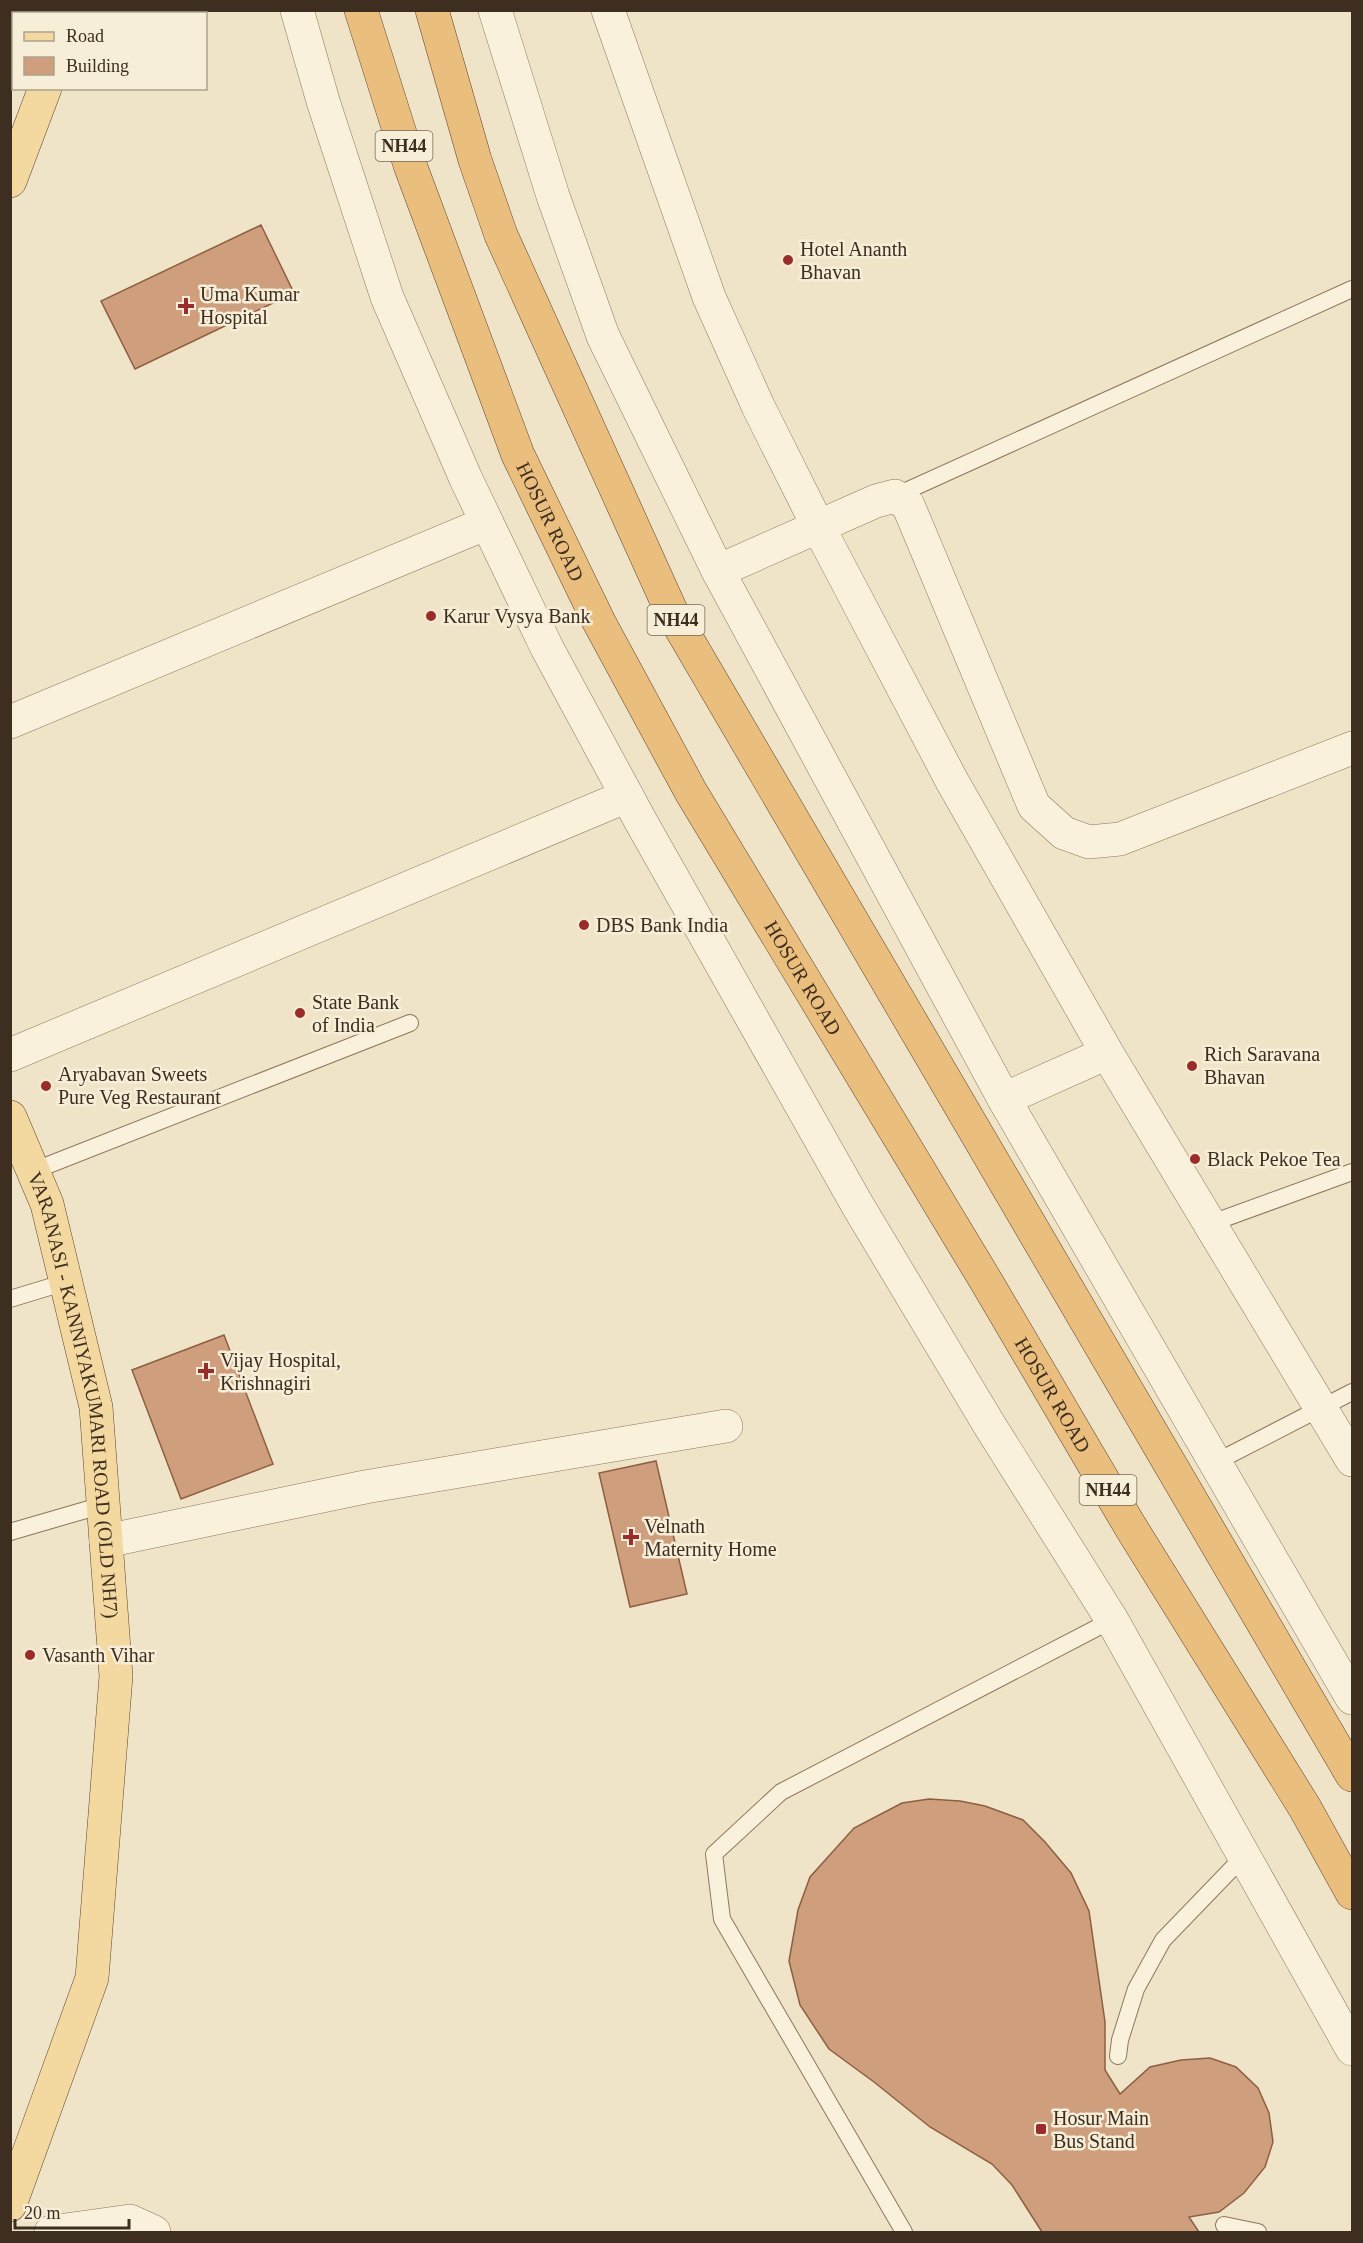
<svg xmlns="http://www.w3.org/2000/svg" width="1363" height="2243" font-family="Georgia,serif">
<rect width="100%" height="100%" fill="#f0e4c8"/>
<!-- building -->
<path fill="#cf9f7d" stroke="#8d5f41" stroke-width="1.5" d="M261,225l33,68 -159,76 -34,-68z
M224,1335l49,129 -92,35 -49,-129z
M656,1461l31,133 -57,13 -31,-134z
M929,1799l31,2 25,5 38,14 22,22 26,31 18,38 16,111v48l15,24 30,-27 31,-7 29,-2 26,9 22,21 11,25 4,29 -8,25 -21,26 -25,19 -30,5 10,15h-157l-30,-47 -20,-21 -62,-37 -56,-45 -45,-33 -29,-44 -11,-44 9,-51 12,-33 44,-49 48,-25z"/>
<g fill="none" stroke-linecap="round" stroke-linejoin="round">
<!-- service casing -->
<g stroke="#8d765c" stroke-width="18">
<path id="service" d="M895,496l457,-207
M33,1171l377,-148
M1209,1224l143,-52
M10,1299l56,-17
M1214,1463l138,-71
M10,1532l93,-27
M1118,2056l2,-16 16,-51 27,-49 81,-84
M1224,2225l34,7
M904,2232l-182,-313 -8,-65 67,-62 331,-172"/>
</g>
<!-- minor casing -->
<g stroke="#8d765c" stroke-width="34">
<path id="minor" d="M608,10l101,287 49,109 61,122 133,253 155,272 245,407
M718,571l158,-70 19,-5 13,9 126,301 30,27 25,9 31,-3 232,-91
M10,722l477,-199
M10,1055l617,-259
M1004,1099l103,-46
M106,1541l259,-54 361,-61
M51,2232l79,-11 24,11"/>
</g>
<!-- tertiary casing -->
<g stroke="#8d765c" stroke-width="34">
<path id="tertiary" d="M297,10l26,91 64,196 79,182 81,169 93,172 218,386 132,220 122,194 240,429
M495,10l58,186 50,140 115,235 286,528 348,599"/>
</g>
<!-- primary casing -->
<g stroke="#5b4430" stroke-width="34">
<g id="primary">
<path d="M73,14l1,-4"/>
<path d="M10,181l35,-93"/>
<path id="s1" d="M10,1117l37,87 49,203 20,269 -24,302 -82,227"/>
</g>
</g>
<!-- trunk casing -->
<g stroke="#5b4430" stroke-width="34">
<g id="trunk">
<path id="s2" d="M361,10l49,155 108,290 81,167 92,170 295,489 144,245 175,282 47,85"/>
<path d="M432,10l43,150 26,75 172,380 679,1160"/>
</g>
</g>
<!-- service -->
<use href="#service" stroke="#faf1dc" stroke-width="16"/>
<!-- minor -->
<use href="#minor" stroke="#faf1dc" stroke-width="33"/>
<!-- tertiary -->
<use href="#tertiary" stroke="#faf1dc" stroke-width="33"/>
<!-- primary -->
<use href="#primary" stroke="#f3d9a0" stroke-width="33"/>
<!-- trunk -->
<use href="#trunk" stroke="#eabe7c" stroke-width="33"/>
</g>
<!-- markers -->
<g fill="#9e2a2b" stroke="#f7eed8" stroke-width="2">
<circle cx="788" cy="260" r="6"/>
<path d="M183 297h6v6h6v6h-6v6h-6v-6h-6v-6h6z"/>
<circle cx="431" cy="616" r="6"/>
<circle cx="584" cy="925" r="6"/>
<circle cx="300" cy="1013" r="6"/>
<circle cx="1192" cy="1066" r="6"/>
<circle cx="46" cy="1086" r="6"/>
<circle cx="1195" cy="1159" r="6"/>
<path d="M203 1362h6v6h6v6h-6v6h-6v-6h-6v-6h6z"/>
<path d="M628 1528h6v6h6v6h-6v6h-6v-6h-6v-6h6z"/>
<circle cx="30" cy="1655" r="6"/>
<rect x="1035" y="2123" width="12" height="12" rx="3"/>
</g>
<g text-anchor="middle" stroke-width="5" stroke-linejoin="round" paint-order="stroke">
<!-- shield labels -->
<g fill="#f7eed8" stroke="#756857" stroke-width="1.5">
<rect x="375.5" y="131" width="57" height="30" rx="4.5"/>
<rect x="647.5" y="605" width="57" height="30" rx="4.5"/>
<rect x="1079.5" y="1475" width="57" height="30" rx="4.5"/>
</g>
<g font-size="18" font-weight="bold" fill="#3d2e20">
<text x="404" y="152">NH44</text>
<text x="676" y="626">NH44</text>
<text x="1108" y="1496">NH44</text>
</g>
<!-- poi labels -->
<g font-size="20" fill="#3d2e20" stroke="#f7eed8" text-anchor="start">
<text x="800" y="256">Hotel Ananth<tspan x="800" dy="23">Bhavan</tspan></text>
<text x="200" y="301">Uma Kumar<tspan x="200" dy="23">Hospital</tspan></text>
<text x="443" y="623">Karur Vysya Bank</text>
<text x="596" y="932">DBS Bank India</text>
<text x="312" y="1009">State Bank<tspan x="312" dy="23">of India</tspan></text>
<text x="1204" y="1061">Rich Saravana<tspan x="1204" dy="23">Bhavan</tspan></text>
<text x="58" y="1081">Aryabavan Sweets<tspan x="58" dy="23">Pure Veg Restaurant</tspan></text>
<text x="1207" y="1166">Black Pekoe Tea</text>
<text x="220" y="1367">Vijay Hospital,<tspan x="220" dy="23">Krishnagiri</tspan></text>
<text x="644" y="1533">Velnath<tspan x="644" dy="23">Maternity Home</tspan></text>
<text x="42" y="1662">Vasanth Vihar</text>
<text x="1053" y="2125">Hosur Main<tspan x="1053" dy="23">Bus Stand</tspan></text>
</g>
<!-- street labels -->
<g font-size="20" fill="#3d2e20" stroke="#f7eed8">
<text dy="7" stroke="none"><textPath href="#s2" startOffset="546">HOSUR ROAD</textPath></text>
<text dy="7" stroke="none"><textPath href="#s2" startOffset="1068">HOSUR ROAD</textPath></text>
<text dy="7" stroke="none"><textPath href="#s2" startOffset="1554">HOSUR ROAD</textPath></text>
<text dy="7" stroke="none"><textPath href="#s1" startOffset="288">VARANASI - KANNIYAKUMARI ROAD (OLD NH7)</textPath></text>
</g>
</g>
<!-- border -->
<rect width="1363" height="2243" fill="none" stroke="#3d2e20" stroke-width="24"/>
<!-- legend -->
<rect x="12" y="12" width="195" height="78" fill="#f7eed8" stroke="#ada18e" stroke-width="1.5"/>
<rect x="24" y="32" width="30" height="9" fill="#f3d9a0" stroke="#ada18e" stroke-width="1.5"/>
<text x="66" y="42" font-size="18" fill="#3d2e20">Road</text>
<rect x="24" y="57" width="30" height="18" fill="#cf9f7d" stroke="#ada18e" stroke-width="1.5"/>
<text x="66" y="72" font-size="18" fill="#3d2e20">Building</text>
<!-- scale -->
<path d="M15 2219v9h114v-9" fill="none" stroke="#3d2e20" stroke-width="3"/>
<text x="24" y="2219" font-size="18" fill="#3d2e20" stroke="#f7eed8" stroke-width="4.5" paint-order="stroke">20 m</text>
</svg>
